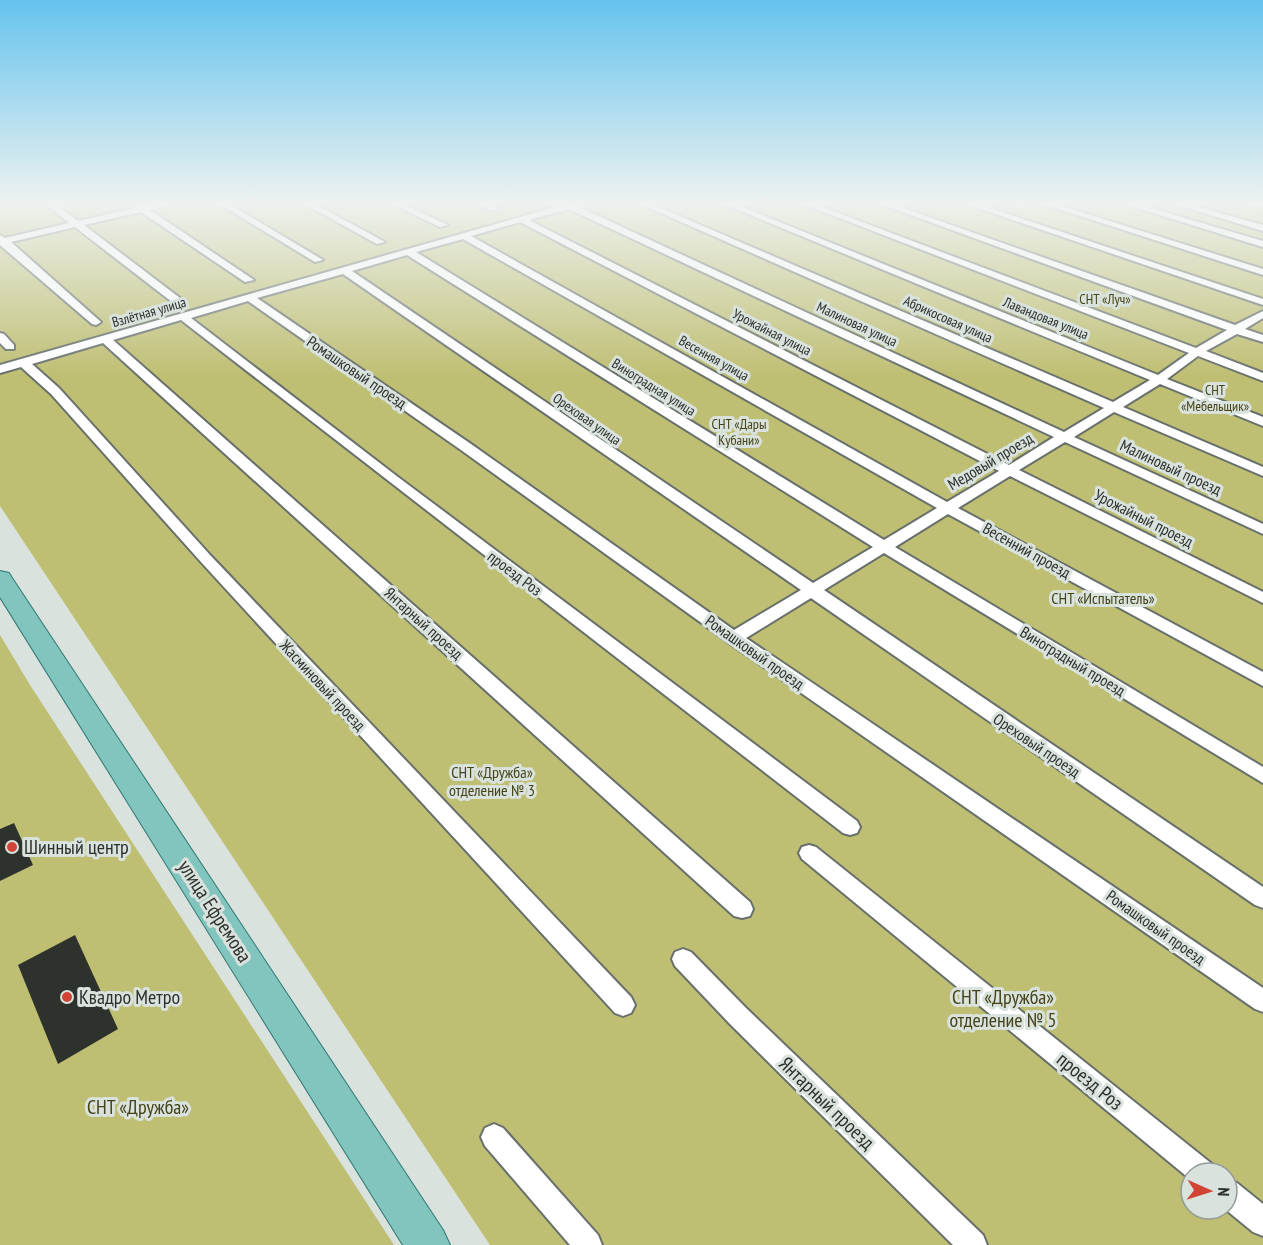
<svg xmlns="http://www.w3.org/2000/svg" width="1263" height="1245" font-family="'PT Sans Narrow',sans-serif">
<rect width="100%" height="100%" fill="#d9e2dd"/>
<!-- green -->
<path fill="#bfbf73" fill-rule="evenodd" d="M0,202h1263v1043h-773l-490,-739zM1191,1173h36v36h-36z
M0,635l30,50 364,560h-394z"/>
<!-- building -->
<path fill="#2e322c" d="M14,823l19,42 -33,16v-52z
M75,935l43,94 -60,35 -40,-99z"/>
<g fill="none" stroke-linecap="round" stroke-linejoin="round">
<!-- street casing -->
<g stroke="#68706b" stroke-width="4">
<path id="street" d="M43,202h9l26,19 57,-13 -1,-2 4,-3c11,5 27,-1 39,-1l-27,8 104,70 -9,2 -104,-70 -57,13 96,73v4h-8l-97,-75 -64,15 90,80 -5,3 -4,-1 -92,-79v-10l5,3 64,-15z
M216,202h10l97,58 -8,2z
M301,202h10l74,40 -8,2z
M388,202h10l50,23 -8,2z
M475,202h11l13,7 -7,2z
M573,202h12l-8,4 487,226 40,-24 -468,-206h11l466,200 37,-22 -431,-178h11l428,173 31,-22 -391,-151h11l387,146 31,-18 -352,-128h11l349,123 28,-14v7l-18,11 18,6v7l-26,-8 -31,17 57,22v8l-65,-25 -31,23 96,38v9l-103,-42 -37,23 140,60v9l-149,-64 -40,25 189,87v10l-198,-92 -46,28 244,122v11l-253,-127 -52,32 305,164v14l-315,-172 -53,33 368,220v16l-379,-230 -60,37 439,297v21l-8,-3 -444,-307 -65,40 517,350v24l-8,-3 -527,-367 -267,-192 -213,-149 -57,17 207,159 459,344 3,6 -3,6 -7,2 -7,-2 -662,-513 -68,20 637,562 3,7 -3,7 -8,2 -8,-2 -631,-573 -71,21 27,24 152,168 420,441 4,8 -4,8 -8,3 -8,-3 -414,-451 -150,-168 -30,-27 -21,6v-8zM569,209l485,228 -45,28 -480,-245zM520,222l479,249 -52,31 -476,-266zM463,239l474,269 -53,32 -468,-288zM407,255l466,292 -60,36 -461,-312zM343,274l458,316 -67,40 -263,-186 -214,-146z
M960,202h12l291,97v6z
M1037,202h12l214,67v6z
M1118,202h12l133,39v6z
M1168,202h12l83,23v6z
M1249,202h14v5l-13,-3z
M0,333l4,1 10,11v4h-8l-6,-6z
M809,845l7,2 396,317 4,9h-25v7l-389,-321 -3,-6 3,-6z
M683,949l8,3 55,56 237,227 4,10h-34l-223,-221 -55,-58 -3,-7 3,-7z
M494,1124l9,4 95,107 4,10h-32l-85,-99 -4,-9 4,-9z
M1227,1179l10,4 26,21v32l-10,-4 -28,-23z"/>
</g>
<!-- primary casing -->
<g stroke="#2e7770" stroke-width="2">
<path id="primary" d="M0,571l9,2 3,5 431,652 7,15h-47l-403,-648z"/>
</g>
<!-- street -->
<use href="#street" fill="#fff" fill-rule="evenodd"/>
<!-- primary -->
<use href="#primary" fill="#82c5bf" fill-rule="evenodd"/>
</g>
<!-- sky -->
<linearGradient id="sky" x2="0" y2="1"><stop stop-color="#65c3ee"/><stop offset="0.54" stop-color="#eef2f0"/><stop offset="1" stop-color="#eef2f0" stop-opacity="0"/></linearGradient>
<rect width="1263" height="376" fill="url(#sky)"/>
<!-- markers -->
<g fill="#d14435" stroke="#d9e2dd" stroke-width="2">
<circle cx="12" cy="847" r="6"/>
<circle cx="67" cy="997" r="6"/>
</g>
<g text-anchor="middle" stroke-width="6" stroke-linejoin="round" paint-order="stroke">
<!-- far-park labels -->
<g font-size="14" fill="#444317" stroke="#d9e2dd">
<text x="1105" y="304">СНТ «Луч»</text>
<text x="1215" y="395">СНТ<tspan x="1215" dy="16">«Мебельщик»</tspan></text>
<text x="739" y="429">СНТ «Дары<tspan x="739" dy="16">Кубани»</tspan></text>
</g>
<!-- far-street labels -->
<g font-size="14" fill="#2c2f2d" stroke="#d9e2dd">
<text transform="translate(149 312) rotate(-16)" y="5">Взлётная улица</text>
<text transform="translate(1046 318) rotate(22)" y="5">Лавандовая улица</text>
<text transform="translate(948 319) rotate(24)" y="5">Абрикосовая улица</text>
<text transform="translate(857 324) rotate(25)" y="5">Малиновая улица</text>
<text transform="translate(772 332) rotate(27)" y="5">Урожайная улица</text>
<text transform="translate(714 358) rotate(29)" y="5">Весенняя улица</text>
<text transform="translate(654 387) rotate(32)" y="5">Виноградная улица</text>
<text transform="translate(587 419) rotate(35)" y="5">Ореховая улица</text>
</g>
<!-- street labels -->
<g font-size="16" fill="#2c2f2d" stroke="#d9e2dd">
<text transform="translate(357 372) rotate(34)" y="6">Ромашковый проезд</text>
<text transform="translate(990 461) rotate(-31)" y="6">Медовый проезд</text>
<text transform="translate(1171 467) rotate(25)" y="6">Малиновый проезд</text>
<text transform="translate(1144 518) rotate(27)" y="6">Урожайный проезд</text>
<text transform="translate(1027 550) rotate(29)" y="6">Весенний проезд</text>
<text transform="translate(515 573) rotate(37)" y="6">проезд Роз</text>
<text transform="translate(424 623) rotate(42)" y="6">Янтарный проезд</text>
<text transform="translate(755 652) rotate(35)" y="6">Ромашковый проезд</text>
<text transform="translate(1073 661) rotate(31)" y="6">Виноградный проезд</text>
<text transform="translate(323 685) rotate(47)" y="6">Жасминовый проезд</text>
<text transform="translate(1037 745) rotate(34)" y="6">Ореховый проезд</text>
<text transform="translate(1156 927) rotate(35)" y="6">Ромашковый проезд</text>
</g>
<!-- park labels -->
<g font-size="16" fill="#444317" stroke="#d9e2dd">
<text x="1103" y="604">СНТ «Испытатель»</text>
<text x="492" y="778">СНТ «Дружба»<tspan x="492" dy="18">отделение № 3</tspan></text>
</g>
<!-- near-poi labels -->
<g font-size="20" fill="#2c2f2d" stroke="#d9e2dd" text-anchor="start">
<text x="24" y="854">Шинный центр</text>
<text x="79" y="1004">Квадро Метро</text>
</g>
<!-- near-street labels -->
<g font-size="20" fill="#2c2f2d" stroke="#d9e2dd">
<text transform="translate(215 911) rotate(57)" y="7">улица Ефремова</text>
<text transform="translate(1090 1081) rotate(39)" y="7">проезд Роз</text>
<text transform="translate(827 1103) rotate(44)" y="7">Янтарный проезд</text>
</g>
<!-- near-park labels -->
<g font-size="20" fill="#444317" stroke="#d9e2dd">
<text x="1003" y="1004">СНТ «Дружба»<tspan x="1003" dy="23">отделение № 5</tspan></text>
<text x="138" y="1114">СНТ «Дружба»</text>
</g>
</g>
<!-- north arrow -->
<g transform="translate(1209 1191) rotate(93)"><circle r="28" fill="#d9e2dd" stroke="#949a97" stroke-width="1.5"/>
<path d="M0-4.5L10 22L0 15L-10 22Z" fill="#d14435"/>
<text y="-9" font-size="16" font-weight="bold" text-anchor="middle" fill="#2c2f2d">N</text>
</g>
</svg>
